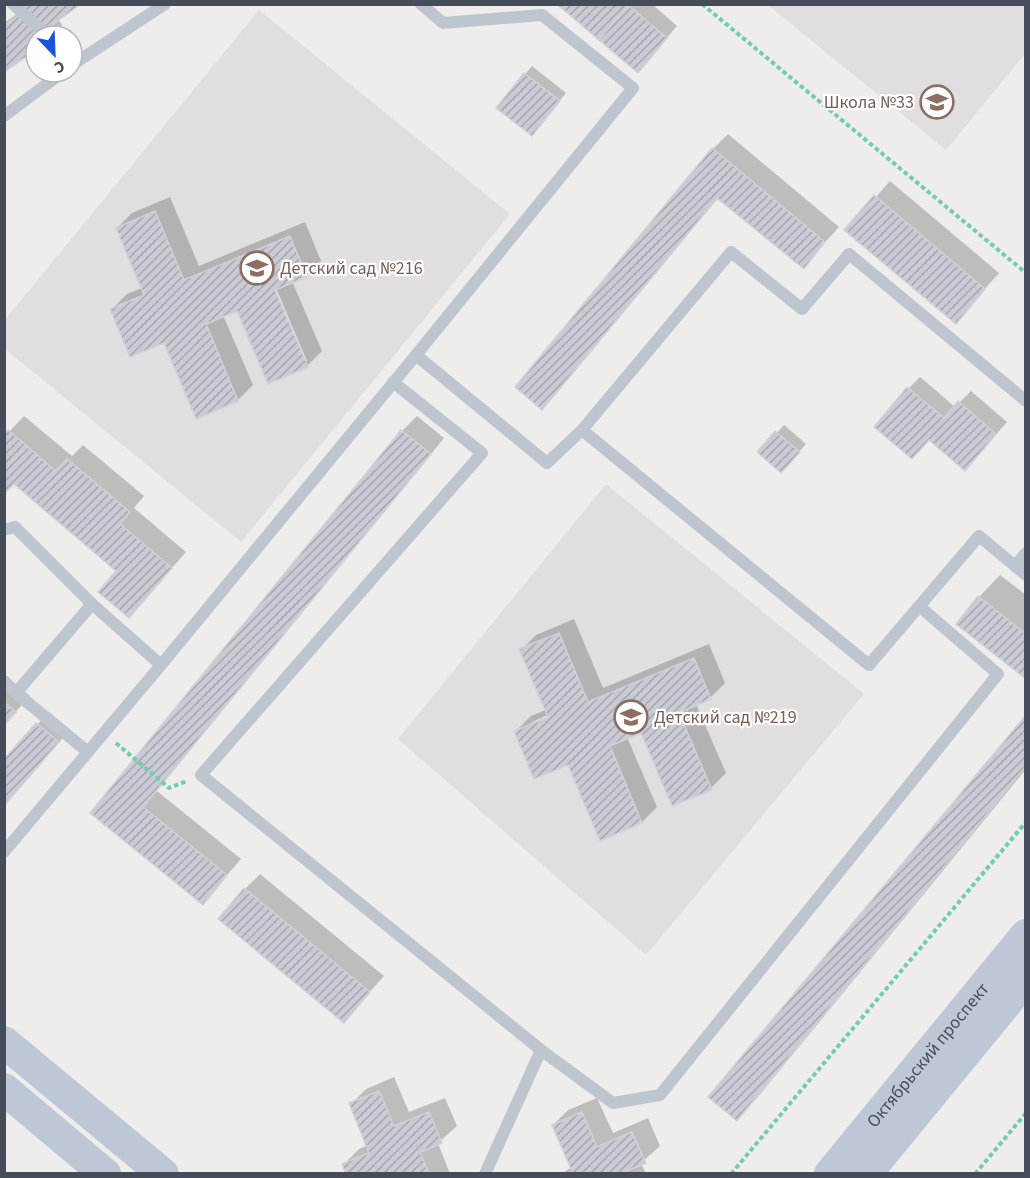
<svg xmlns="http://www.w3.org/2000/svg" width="1030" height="1178" font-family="'Source Sans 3',sans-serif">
<defs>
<pattern id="building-hatch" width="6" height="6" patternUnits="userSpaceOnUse" patternTransform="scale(1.5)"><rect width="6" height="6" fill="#c9cad3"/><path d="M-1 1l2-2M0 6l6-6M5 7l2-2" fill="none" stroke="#a5a6ae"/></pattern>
</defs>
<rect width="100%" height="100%" fill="#efedec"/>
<!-- education -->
<path fill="#e0dede" d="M768,5h257v49l-79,96z
M259,10l251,204 -269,328 -236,-193 -1,-28z
M606,484l258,210 -218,261 -248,-216z"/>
<!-- shadow -->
<path fill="#0003" fill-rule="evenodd" d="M560,4h92l25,22 -28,33z
M27,7l31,12 4,6 -11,11h-15v12l-32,23v-48z
M532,66l34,27 -34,41 -34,-26z
M728,134l111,93 -36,40 -84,-70 -162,196 -15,15 171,-259z
M890,181l109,92 -44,49 -108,-92z
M170,197l29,69 106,-44 16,39 -15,15 -14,5 30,70 -15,15 -69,-57 -15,6 30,70 -15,15 -41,17 -32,-76 -53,-32 15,-15 15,-6 -25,-60 15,-15zM274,283l33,78h-4l-32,-77z
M920,377l35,30 16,-16 36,31 -31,36 -67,-70z
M24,416l48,40 11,-11 61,51 -10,12 52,44 -43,49 -139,-164z
M417,416l27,22 -287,353 84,68 -38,44 -111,-90 310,-382z
M784,425l22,19 -17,19 -29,-11z
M1000,575l26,20v82l-47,-80z
M574,619l29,69 106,-44 16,39 -15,15 -14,6 30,69 -15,15 -69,-57 -15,6 30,70 -15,15 -41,17 -32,-76 -53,-32 15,-15 15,-6 -25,-60 15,-15zM554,712l1,3 -23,10v-3z
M4,674l26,22 -26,29z
M49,712l21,18 -66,75v-44z
M1026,717v52l-268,328 -21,22z
M260,874l124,102 -40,45 -99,-132z
M394,1077l15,35 36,-14 12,28 -19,17 12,31h-102l-4,-10 15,-15 9,-4 -17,-41 15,-15z
M597,1098l16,35 35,-15 12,28 -19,17 5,11h-85l11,-7 -19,-42 15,-15z"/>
<!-- building -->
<path fill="url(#building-hatch)" stroke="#d0d1d8" stroke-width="1.5" d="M26,4h55l-39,28 3,4h-9v14l-32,22v-46l21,-15z
M557,4h71v1l-29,35z
M628,5l39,33 -29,35 -39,-33z
M524,73l36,28 -28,35 -36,-28z
M712,148l113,94 -21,27 -87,-71 -175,212 -27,-23z
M874,195l111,94 -29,35 -112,-94z
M155,211l29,69 106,-44 17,41 -32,13 33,77 -40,17 -31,-73 -31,13 32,77 -42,18 -32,-76 -34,14 -20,-48 34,-14 -28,-67z
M907,387l37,31 14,-17 38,33 -31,37 -36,-31 -17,19 -38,-32z
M8,430l48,41 11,-12 63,53 -10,12 52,44 -43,50 -31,-26 18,-21 -102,-87 -10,10v-60z
M401,430l30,24 -288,353 84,68 -24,30 -113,-92z
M775,431l25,21 -19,21 -24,-21z
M978,596l48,38v45l-70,-55z
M559,633l29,69 106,-44 17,41 -32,14 33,77 -40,16 -31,-73 -31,13 32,77 -42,18 -32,-76 -34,14 -20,-48 34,-14 -29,-68z
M4,702l12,10 -12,13z
M1026,715v51l-289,355 -29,-24z
M36,723l23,19 -55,64v-47z
M244,888l126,104 -26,31 -126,-104z
M379,1091l15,35 35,-14 13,31 -22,9 9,22h-83l-4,-10 27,-11 -20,-50z
M582,1112l15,35 35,-15 14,31 -22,9 1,2h-52l-21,-49z"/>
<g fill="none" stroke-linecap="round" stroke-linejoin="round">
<!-- path -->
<path stroke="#71cdab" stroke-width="4" stroke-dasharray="4.5 3" stroke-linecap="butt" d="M702,4l324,269
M116,743l53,45 18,-7
M731,1174l295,-352
M975,1174l51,-61"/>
<!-- service -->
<path stroke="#bdc5cf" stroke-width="12" d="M13,4l35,32
M421,4l22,19 99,-8 91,73 -217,267 131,108 35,-33 149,-178 71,57 47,-55 177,147
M72,65l93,-61
M4,116l59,-44
M393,382l89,71 -281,322 340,275 72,53 47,-8 338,-421 -79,-68
M582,430l287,235 110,-129 36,30
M4,530l11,-3 77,77 69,61
M1026,553l-11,13 11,9
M4,681l12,12 72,59
M16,693l76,-89
M4,852l157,-187 255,-310
M485,1174l56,-124"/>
<!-- secondary -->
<g stroke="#bec7d6" stroke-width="32">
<path d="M4,1042l159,132"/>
<path d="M4,1089l101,85"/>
<path id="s1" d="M830,1174l196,-239"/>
<path d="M866,1174l160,-195"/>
</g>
</g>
<!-- icons -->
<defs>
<g id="school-ring" transform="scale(1.725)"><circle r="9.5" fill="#fff" stroke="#8d6e63" stroke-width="1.5"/><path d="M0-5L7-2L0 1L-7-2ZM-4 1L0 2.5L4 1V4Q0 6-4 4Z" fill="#8d6e63"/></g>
</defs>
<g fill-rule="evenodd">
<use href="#school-ring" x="937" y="102"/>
<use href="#school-ring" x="257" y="268"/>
<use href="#school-ring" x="631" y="717"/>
</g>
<g text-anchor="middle" stroke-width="4.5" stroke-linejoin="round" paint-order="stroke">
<!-- education labels -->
<g font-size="18" fill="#785e54" stroke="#fff" text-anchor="start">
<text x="914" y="108" text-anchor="end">Школа №33</text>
<text x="280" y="274">Детский сад №216</text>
<text x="654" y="723">Детский сад №219</text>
</g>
<!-- street labels -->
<g font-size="18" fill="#454d5a" stroke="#fff">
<text dy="6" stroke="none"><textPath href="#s1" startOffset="154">Октябрьский проспект</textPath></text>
</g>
</g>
<!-- border -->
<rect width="1030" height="1178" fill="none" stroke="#454d5a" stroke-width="12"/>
<!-- north arrow -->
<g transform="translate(54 54) rotate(157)"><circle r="28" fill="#ffffff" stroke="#b5b8bd" stroke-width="1.5"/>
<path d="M0-4.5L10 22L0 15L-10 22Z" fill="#1754df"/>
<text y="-9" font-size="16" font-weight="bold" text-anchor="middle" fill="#454d5a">С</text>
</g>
</svg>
